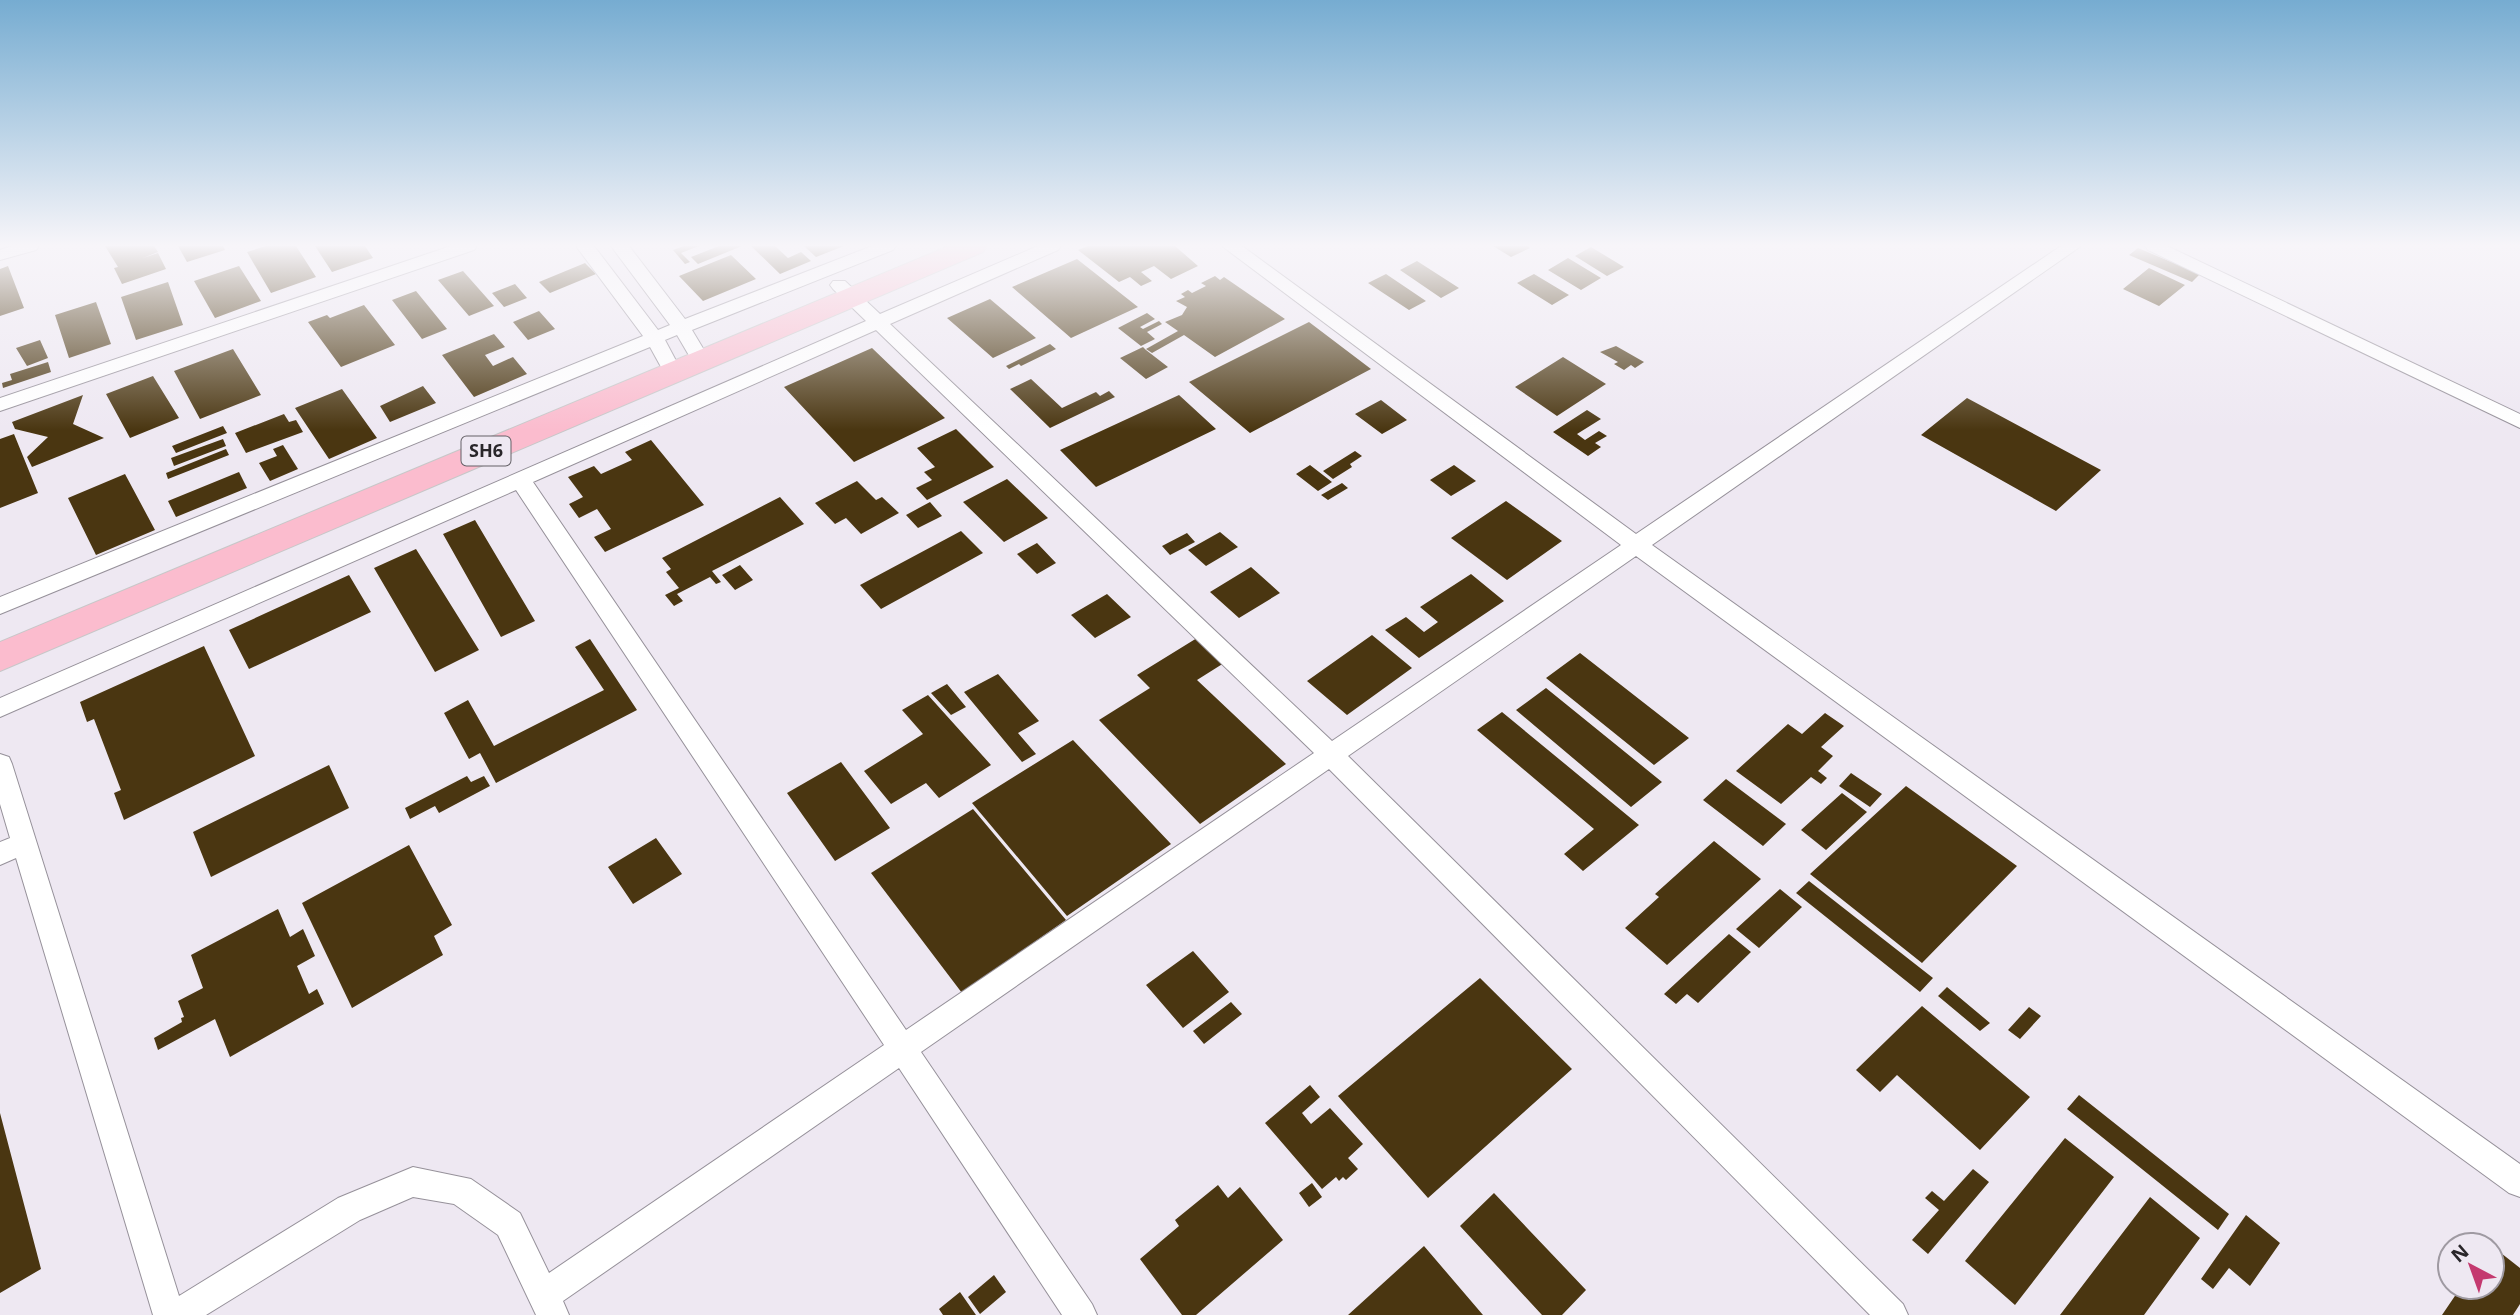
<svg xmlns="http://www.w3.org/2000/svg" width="2520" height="1315" font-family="'Noto Sans',sans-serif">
<rect width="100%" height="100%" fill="#eee8f2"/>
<!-- building -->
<path fill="#4a3611" d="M105,246h49l4,6 -15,6 15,-5 8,16 -44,15 -8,-16 4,-1z
M178,246h45l2,4 -38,12z
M266,246h30l20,31 -45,16 -24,-41z
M315,246h50l8,12 -41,14z
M684,246h15l-18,7 9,9 -5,2 -12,-14z
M719,246h23l-44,18 -7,-7z
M751,246h24l13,12 13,-6 10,9 -31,13z
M804,246h40l-28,11z
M1088,246h87l23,20 -27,13 -17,-13 -13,6 11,9 -11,5 -11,-9 -11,5 -41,-32z
M1493,246h34l3,2 -19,9z
M1591,247l33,20 -17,9 -32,-20z
M2138,248l62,26 -8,8 -63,-27z
M731,255l25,24 -53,22 -24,-25z
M1568,258l33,20 -20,12 -33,-20z
M1077,259l61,48 -67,31 -59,-51z
M1417,261l42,27 -18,10 -41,-28z
M585,263l11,11 -46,19 -11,-11z
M8,266l16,42 -24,8v-47z
M239,266l22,35 -46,17 -21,-37z
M2149,268l36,17 -26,21 -36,-17z
M463,271l31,35 -25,10 -31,-36z
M1386,274l40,27 -17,9 -41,-27z
M1534,274l35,21 -17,10 -35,-22z
M1215,276l5,4 4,-3 61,42 -70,38 -31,-22 -32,18 -6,-4 32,-18 -13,-9 17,-7 5,-8 -11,-6 9,-4 -4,-3 7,-4 4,3 14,-7 -5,-3z
M168,282l15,43 -47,15 -15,-43z
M515,284l12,14 -23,9 -12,-14z
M416,291l31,38 -25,10 -30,-39z
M990,299l46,39 -43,20 -46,-40z
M96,302l15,42 -42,14 -14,-43z
M364,305l31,40 -54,22 -33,-45 19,-7 3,3z
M539,311l16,18 -27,11 -15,-18z
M1147,313l8,6 -15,8 3,2 16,-8 3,3 -15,8 8,7 -14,7 -23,-18z
M1309,322l62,47 -121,64 -61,-51z
M494,334l11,13 -20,8 8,11 20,-9 14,17 -53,23 -32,-42z
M40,340l8,18 -21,8 -11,-18z
M1050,344l6,5 -35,17 -2,-2 -10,5 -3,-3z
M1616,346l28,16 -9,6 -4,-3 -7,5 -10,-6 4,-2 -18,-10z
M1143,347l3,3 22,17 -22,12 -26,-21z
M872,348l73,70 -91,44 -70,-75z
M233,349l28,46 -61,24 -26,-48z
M1563,357l43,27 -49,32 -42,-29z
M48,362l3,10 -48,16 -1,-5 10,-3 -2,-6z
M153,376l26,42 -49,20 -24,-44z
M1031,379l31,29 34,-16 4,4 9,-5 6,6 -65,31 -40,-39z
M423,386l13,17 -46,19 -10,-16z
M342,389l35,49 -48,21 -34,-51z
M83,395l-10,29 31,14 -72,29 -5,-10 21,-20 -33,-8 -3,-7z
M1179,395l37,34 -120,58 -36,-37z
M1967,398l134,72 -45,41 -135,-76z
M1381,400l26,20 -25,14 -27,-20z
M1587,410l14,9 -24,15 8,6 14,-9 8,5 -12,7 6,4 -13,9 -35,-24z
M284,414l5,8 7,-2 7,12 -57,21 -11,-20z
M223,426l4,7 -51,20 -4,-7z
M956,429l38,38 -67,33 -11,-12 16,-8 -8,-8 11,-5 -18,-19z
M14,434l24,59 -38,15v-69z
M223,439l3,7 -52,20 -3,-8z
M651,440l53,65 -99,47 -11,-15 17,-8 -14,-20 -18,9 -10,-14 14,-7 -15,-20 26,-11 7,8 31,-14 -7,-8z
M283,445l15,24 -28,12 -11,-18 18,-7 -4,-7z
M226,449l3,6 -61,24 -2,-6z
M1355,451l7,5 -12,8 2,3 -19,12 -10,-8z
M1310,465l22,17 -14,9 -22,-17z
M1454,465l22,16 -25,15 -21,-16z
M239,472l8,16 -71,29 -8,-16z
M125,474l30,56 -59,25 -28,-57z
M1007,479l41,39 -44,24 -41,-40z
M857,481l19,19 6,-3 17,16 -38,21 -15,-16 -11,6 -20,-21z
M1342,483l6,5 -20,12 -7,-5z
M780,497l24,27 -92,47 9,11 -5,2 -6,-7 -33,17 6,7 -9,5 -9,-11 14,-7 -13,-16 5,-3 -9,-11z
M1506,501l56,40 -55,39 -56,-42z
M930,502l12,14 -24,12 -12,-13z
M475,520l60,101 -34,16 -58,-103z
M961,531l22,22 -102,56 -21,-24z
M1220,532l18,15 -32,19 -18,-16z
M1187,533l8,9 -25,13 -8,-9z
M1037,543l19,20 -19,11 -20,-20z
M416,549l63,101 -44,22 -61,-104z
M740,565l13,15 -18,10 -13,-15z
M1251,567l29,26 -41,25 -29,-26z
M1471,574l33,27 -85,57 -34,-28 21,-13 18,15 14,-10 -18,-15z
M349,575l22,37 -122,57 -20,-39z
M1107,594l24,23 -36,21 -24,-23z
M1372,635l40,33 -65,47 -40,-34z
M1197,638l27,25 -27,17 89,84 -86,60 -101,-104 51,-32 -13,-13z
M590,639l47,71 -141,73 -16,-30 -11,6 -25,-46 24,-13 26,46 110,-56 -29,-43z
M204,646l51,110 -131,64 -10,-27 7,-3 -27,-71 -7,3 -7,-20z
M1580,653l109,85 -35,27 -108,-87z
M998,674l41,47 -21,12 18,21 -14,8 -58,-70z
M947,684l19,23 -15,8 -20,-22z
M1546,688l116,94 -31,25 -115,-97z
M928,695l63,70 -52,33 -13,-15 -35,21 -27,-33 59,-37 -21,-24z
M1502,712l137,113 -56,46 -19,-17 30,-25 -117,-99z
M1825,713l19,13 -23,21 12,9 -15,15 9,7 -6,6 -10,-7 -30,27 -45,-33 52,-47 14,10z
M1073,740l98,104 -104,72 -95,-113z
M841,762l49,66 -55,33 -48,-68z
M329,765l20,43 -138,69 -18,-45z
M1851,773l31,21 -12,13 -31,-21z
M467,776l4,6 13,-6 6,10 -51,27 -4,-7 -25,13 -5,-11z
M1726,779l60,45 -23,22 -60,-46z
M1906,786l111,80 -95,97 -112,-89z
M1842,793l25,19 -41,38 -25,-20z
M973,809l93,111 -104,73 -91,-120z
M656,838l26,36 -49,30 -25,-37z
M1714,841l47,38 -94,86 -42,-37 34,-31 -4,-3z
M409,845l43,80 -18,11 9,19 -91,53 -50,-105z
M1809,881l124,97 -13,14 -124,-99z
M1780,889l22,18 -43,41 -23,-19z
M278,909l12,28 13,-8 12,27 -18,10 12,28 8,-5 7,15 -94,53 -15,-38 -57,31 -4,-12 28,-16 -1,-4 3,-1 -6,-16 25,-13 -12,-33z
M1729,934l22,18 -53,51 -11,-9 -11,10 -12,-10z
M1193,951l36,41 -46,36 -37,-43z
M1480,978l92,91 -144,129 -90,-102z
M1947,987l43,36 -10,8 -42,-35z
M1231,1002l11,12 -38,30 -11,-13z
M1922,1006l108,91 -50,53 -83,-75 -17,17 -24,-22z
M2029,1007l12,9 -21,23 -12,-9z
M1310,1085l10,12 -18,16 9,11 19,-16 33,36 -15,14 10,11 -12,11 -3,-3 -4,4 -3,-4 -14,12 -57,-66z
M2079,1095l150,119 -11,16 -151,-121z
M0,1113l41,156 -41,24z
M2065,1138l49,39 -99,128 -50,-44z
M1973,1169l16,13 -61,72 -16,-14 27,-30 -14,-12 7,-7 12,10z
M1312,1183l10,14 -13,10 -10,-14z
M1218,1185l10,13 12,-11 43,53 -87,75h-14l-42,-56 39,-33 -4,-6z
M1494,1193l92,97 -24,25h-20l-82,-89z
M2150,1197l50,41 -56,77h-84z
M2246,1215l34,28 -30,43 -21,-18 -16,21 -12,-10z
M1424,1246l59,69h-135z
M2492,1246l28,22v36l-7,11h-71l19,-28h31z
M994,1275l12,17 -26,22 -12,-17z
M960,1292l16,23h-33l-4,-6z"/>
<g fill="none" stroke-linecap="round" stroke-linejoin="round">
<!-- minor casing -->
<g stroke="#96919a" stroke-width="2">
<path id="minor" d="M12,246h27l-3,4 -36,10v-10z
M451,246h26l-3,4 -474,161v-13z
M576,246h18l64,84 12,-5 -59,-79h18l56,73 187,-73h24l-3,4 -201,80 18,30 -2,4h-14l-17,-29 -12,5 17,32 -2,4h-14l-16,-29 -650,267v-17l643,-261z
M1038,246h23l-3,4 -168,74 442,417 289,-196 -399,-299h20l394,288 425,-288h20l-429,299 868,619v33l-11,-4 -873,-637 -288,200 555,548 5,11h-38l-541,-546 -408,283 171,252 5,11h-35l-163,-247 -336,233 6,14h-33l-38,-80 -44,-31 -41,-7 -53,23 -154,95h-53l-137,-457 -16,7v-23l10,-4 -10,-34v-50l9,3 3,7 167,532 159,-98 75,-31 58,12 49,34 29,60 335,-228 -368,-555 -516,227v-19l866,-377 -33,-32 -3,-4 3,-4h12l35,33zM876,330l438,423 -408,277 -373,-548z
M2145,246h22l353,168v14l-372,-178z"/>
</g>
<!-- primary casing -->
<g stroke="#c7c7c8" stroke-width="2">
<path id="primary" d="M949,246h38l-4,6 -983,419v-29z"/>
</g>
<!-- minor -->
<use href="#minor" fill="#fff" fill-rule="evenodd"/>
<!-- primary -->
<use href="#primary" fill="#fbbcce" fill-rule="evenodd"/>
</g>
<!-- sky -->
<linearGradient id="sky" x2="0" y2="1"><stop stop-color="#76acd1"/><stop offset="0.57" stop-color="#f7f5f9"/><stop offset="1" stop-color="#f7f5f9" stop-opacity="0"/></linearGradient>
<rect width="2520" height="430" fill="url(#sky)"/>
<g text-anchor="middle" stroke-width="7" stroke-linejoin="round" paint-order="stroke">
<!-- shield labels -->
<rect fill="#eee8f2" stroke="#646066" stroke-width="2" x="461.5" y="436.5" width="49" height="29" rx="5"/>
<g font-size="18" font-weight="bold" fill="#29262a">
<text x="486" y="457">SH6</text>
</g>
</g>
<!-- north arrow -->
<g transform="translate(2471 1266) rotate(319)"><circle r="33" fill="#eee8f2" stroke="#9f9aa2" stroke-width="2"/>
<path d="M0-5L12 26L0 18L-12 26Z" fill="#c4396f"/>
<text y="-10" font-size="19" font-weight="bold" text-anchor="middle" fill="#29262a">N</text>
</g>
</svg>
